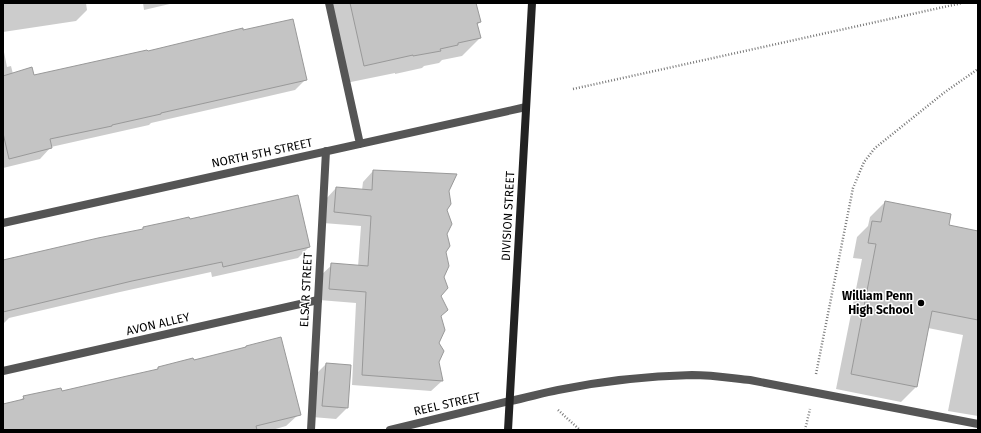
<svg xmlns="http://www.w3.org/2000/svg" width="981" height="433" font-family="'Fira Sans',sans-serif">
<rect width="100%" height="100%" fill="#fff"/>
<!-- shadow -->
<path fill="#0003" d="M3,3h83l1,7 -11,11 -73,11z
M143,3h31l-30,7z
M329,3h146l5,19 -3,3 3,13 -18,18 -20,4 -3,3 -15,3 -2,2 -27,6v-1l-49,10z
M243,31l63,48 -11,11 -144,33 -2,2 -98,22 -11,12 -37,9v-121l4,20 4,-1 2,8 21,2 113,-23z
M373,171l75,20 -3,60 -2,25 -3,20v20l-2,27v19l4,19 -11,10 -79,-6 4,-82 -37,-3 2,-25 11,-10 26,2 3,-41 -38,-3 3,-24 10,-11 26,2 1,-8z
M885,202l63,23 30,7v184l-30,-5 15,-76 -35,-7 -11,58 -16,16 -65,-13 26,-130 -9,-1 4,-21 11,-11 2,-9z
M189,220l120,27 -11,11 -86,19 -1,-5 -91,20 -111,26 -6,6v-63l139,-31 2,-2z
M246,346l52,69 -12,11 -14,4h-269v-25l16,-4 5,-4 37,-5 94,-21 3,-3 35,-6 51,-13z
M326,364l21,44 -11,11 -24,-2 3,-42z"/>
<!-- building -->
<path fill="#c4c4c4" stroke="#999" d="M350,3h126l5,19 -4,1 4,15 -23,5v2l-18,4 1,2 -28,5v-1l-49,11z
M293,19l14,61 -146,33v1l-49,11v1l-62,13 2,9 -43,11 -6,-26v-57l29,-9 2,8 113,-25 1,1 95,-23v2z
M373,170l84,4 -8,17 2,13 -4,6 5,14 -5,10 3,12 -4,6 3,14 -5,11 4,11 -7,8 7,14 -7,6 4,14 -6,13 5,8 -5,11 4,19 -81,-6 4,-83 -37,-3 2,-26 37,3 3,-50 -37,-4 2,-25 36,3z
M298,195l12,52 -87,20 -1,-5 -90,19 -129,31v-52l95,-22 45,-9v-2l33,-7 13,-3 1,2z
M885,201l66,13 -2,11 29,6v89l-46,-9 -15,76 -66,-13 25,-130 -8,-1 4,-22 9,1z
M281,337l20,78 -45,11 1,4h-254v-26l21,-5 -1,-3 38,-8 1,3 65,-15 31,-7v-2l35,-9 1,2 52,-13v-1z
M326,363l25,2 -3,43 -26,-2z"/>
<g fill="none" stroke-linecap="round" stroke-linejoin="round">
<!-- path -->
<path stroke="#777" stroke-width="2.5" stroke-dasharray="1 2" stroke-linecap="butt" d="M573,89l389,-86
M816,374l37,-186 11,-26 11,-14 70,-56 33,-23
M558,410l22,20
M805,430l5,-21"/>
<!-- service -->
<path stroke="#555" stroke-width="8" d="M3,371l315,-71
M510,401c16,-3 32,-8 48,-11 44,-9 89,-14 134,-15 20,0 39,3 58,5l228,44"/>
<!-- minor -->
<path stroke="#555" stroke-width="8" d="M329,3l31,141
M3,223l523,-116
M311,430l15,-279
M390,430l120,-29"/>
<!-- secondary -->
<path stroke="#222" stroke-width="8" d="M508,430l24,-427"/>
</g>
<!-- markers -->
<circle fill="#000" stroke="#fff" stroke-width="1.5" cx="921" cy="303" r="4"/>
<g text-anchor="middle" stroke-width="3" stroke-linejoin="round" paint-order="stroke">
<!-- street labels -->
<g font-size="12" fill="#000" stroke="#fff">
<text transform="translate(262 153) rotate(-12)" y="4">NORTH 5TH STREET</text>
<text transform="translate(508 216) rotate(-87)" y="4">DIVISION STREET</text>
<text transform="translate(306 290) rotate(-87)" y="4">ELSAR STREET</text>
<text transform="translate(158 324) rotate(-13)" y="4">AVON ALLEY</text>
<text transform="translate(447 404) rotate(-13)" y="4">REEL STREET</text>
</g>
<!-- poi labels -->
<g font-size="12" font-weight="bold" fill="#000" stroke="#fff" text-anchor="end">
<text x="913" y="300">William Penn<tspan x="913" dy="14">High School</tspan></text>
</g>
</g>
<!-- border -->
<rect width="981" height="433" fill="none" stroke="#000000" stroke-width="8"/>
</svg>
